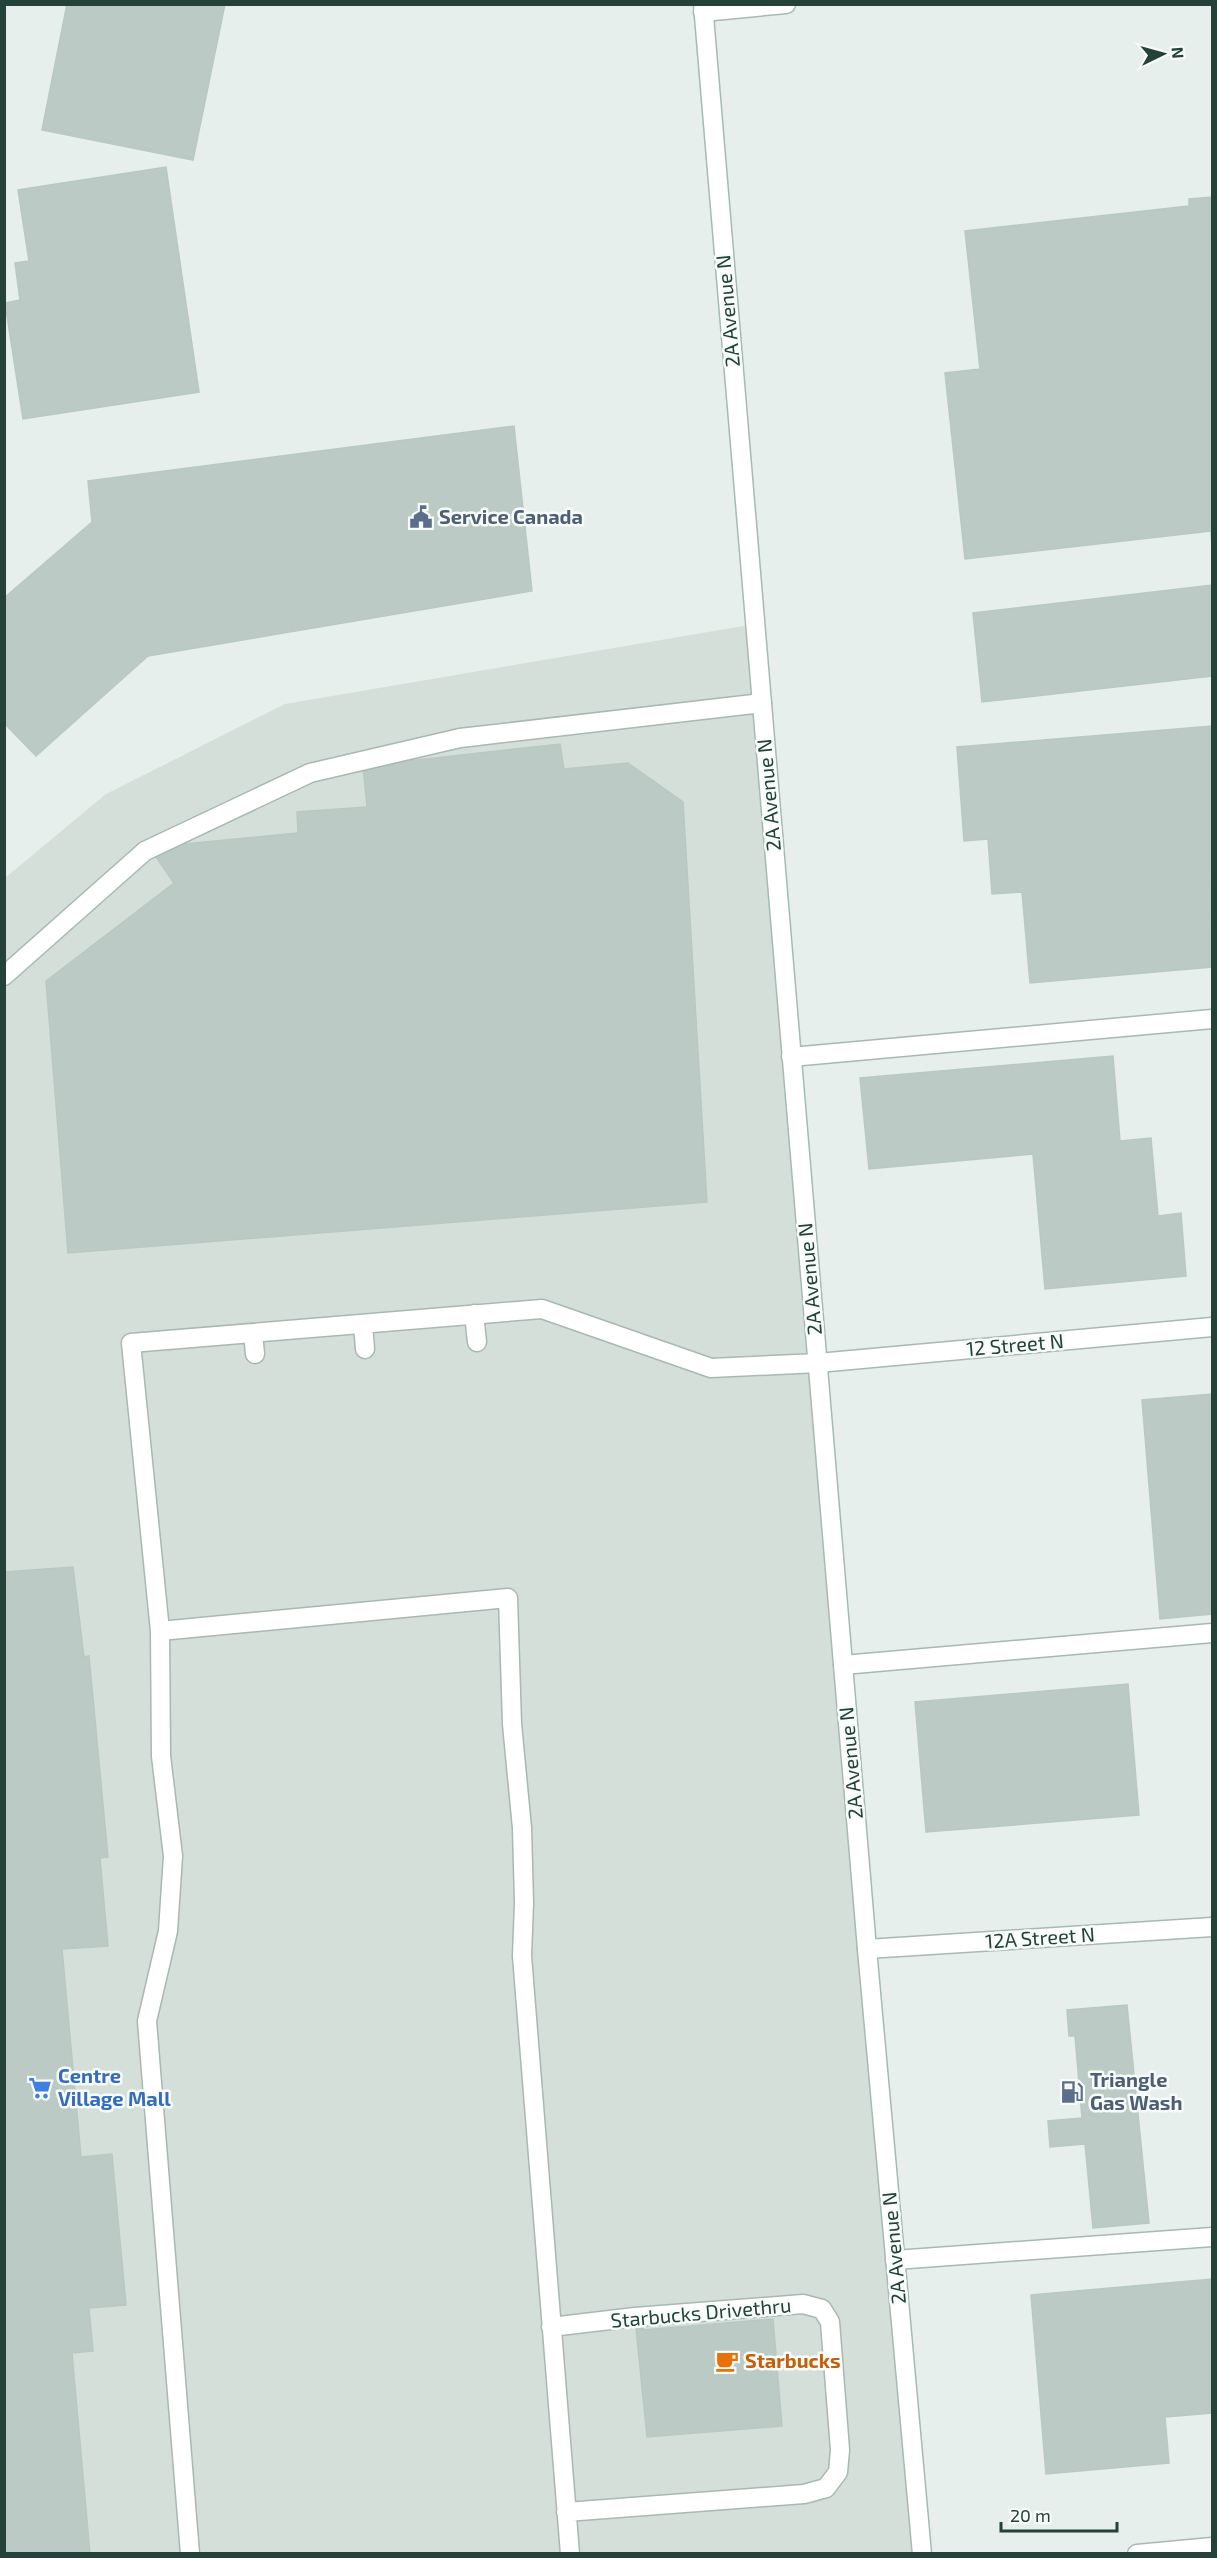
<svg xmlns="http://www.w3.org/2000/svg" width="1217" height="2558" font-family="'Exo 2',sans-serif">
<rect width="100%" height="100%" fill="#e6efeb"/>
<!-- built -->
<path fill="#d4dfda" d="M755,624l167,1929 -917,1v-1676l101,-84 179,-90z"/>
<!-- building -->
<path fill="#bbcac4" stroke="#b8c9c2" stroke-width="1.5" d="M67,4h158l-32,156 -151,-30z
M166,167l33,225 -176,27 -18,-116 15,-3 -5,-37 14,-2 -11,-71z
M1212,197v349l-1,-15 -246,28 -20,-186 35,-4 -15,-138 224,-25v-7z
M514,426l18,165 -384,65 -112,100 -32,-33v-125l88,-76 -4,-41z
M1212,585v91l-230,26 -9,-89z
M1212,726v148h-2l2,93 -182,16 -8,-91 -30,2 -4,-55 -24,2 -7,-94z
M560,744l4,25 64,-6 55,39 24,400 -639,51 -22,-272 128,-98 -18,-26 18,-12 124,-12 -1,-21 70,-5 -4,-41z
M1113,1056l7,85 31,-3 7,78 23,-3 5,63 -141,13 -12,-135 -164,15 -9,-91z
M1212,1394v220l-52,5 -18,-219z
M73,1567l11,90 5,-1 19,201 -8,1 8,88 -46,3 19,208 31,-3 14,151 -37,3 4,43 -21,2 18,201h-86v-982z
M1128,1684l11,131 -213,17 -11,-130z
M1127,2005l22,218 -56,5 -8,-84 -35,3 -2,-26 34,-3 -7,-82h-6l-2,-26z
M1212,2279v134l-47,4 4,46 -123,11 -15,-179z
M773,2319l9,107 -135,11 -11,-109h7v2z"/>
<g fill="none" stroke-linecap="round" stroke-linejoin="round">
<!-- lane casing -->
<g stroke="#a8b8b2" stroke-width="21">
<path id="lane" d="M4,976l141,-125 165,-78 150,-35 302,-35
M791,1057l421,-38
M474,1314l3,28
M363,1324l2,25
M253,1333l2,21
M160,1631l348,-33 4,126 10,104 2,75 -2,53 48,598
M843,1665l369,-32
M895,2260l317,-23
M551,2327l84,-10 168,-13 19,5 8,13 10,128 -2,22 -12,16 -22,6 -238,18
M190,2554l-43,-533 21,-90 5,-75 -12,-100 -1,-125 -29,-288 411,-34 169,59 107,-5"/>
</g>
<!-- street casing -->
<g stroke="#a8b8b2" stroke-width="21">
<path id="street" d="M703,12l83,-8
M818,1363l394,-36
M867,1949l345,-22
M1137,2554l75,-7"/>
</g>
<!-- secondary casing -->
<g stroke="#a4bbb3" stroke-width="21">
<path id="secondary" d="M703,4l164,1945 55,605"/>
</g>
<!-- lane -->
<use href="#lane" stroke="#fff" stroke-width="18"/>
<!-- street -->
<use href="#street" stroke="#fff" stroke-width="18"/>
<!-- secondary -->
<use href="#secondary" stroke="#fff" stroke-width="18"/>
</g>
<!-- icons -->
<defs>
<g id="civic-bare" transform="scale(1.8)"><path d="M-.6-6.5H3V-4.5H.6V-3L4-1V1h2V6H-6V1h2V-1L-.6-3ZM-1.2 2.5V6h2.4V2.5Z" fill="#5c6f8a" stroke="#f7fbf9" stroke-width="2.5" paint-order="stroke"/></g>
<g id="supermarket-bare" transform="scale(1.8)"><path d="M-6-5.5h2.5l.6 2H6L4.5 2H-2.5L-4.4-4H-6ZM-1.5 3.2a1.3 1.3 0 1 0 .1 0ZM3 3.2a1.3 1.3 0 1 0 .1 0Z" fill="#3f7fe0" stroke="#f7fbf9" stroke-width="2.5" paint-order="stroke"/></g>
<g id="fuel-bare" transform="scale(1.8)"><path d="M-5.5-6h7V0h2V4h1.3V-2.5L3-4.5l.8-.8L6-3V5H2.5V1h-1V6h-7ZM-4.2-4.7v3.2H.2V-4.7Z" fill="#5c6f8a" stroke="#f7fbf9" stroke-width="2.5" paint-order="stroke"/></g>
<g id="cafe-bare" transform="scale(1.8)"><path d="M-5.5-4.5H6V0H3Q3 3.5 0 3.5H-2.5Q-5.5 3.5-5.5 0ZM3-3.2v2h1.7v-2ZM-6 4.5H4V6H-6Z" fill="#e8710a" stroke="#f7fbf9" stroke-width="2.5" paint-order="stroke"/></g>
</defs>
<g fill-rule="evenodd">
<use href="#civic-bare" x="421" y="517"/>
<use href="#supermarket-bare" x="40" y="2088"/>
<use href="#fuel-bare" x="1072" y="2092"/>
<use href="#cafe-bare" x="727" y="2361"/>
</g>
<g text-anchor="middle" stroke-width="5" stroke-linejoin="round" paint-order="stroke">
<!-- street labels -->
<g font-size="20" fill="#24423a" stroke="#f7fbf9">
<text transform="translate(728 311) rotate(-95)" y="7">2A Avenue N</text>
<text transform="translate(769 795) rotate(-95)" y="7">2A Avenue N</text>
<text transform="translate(810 1279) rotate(-95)" y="7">2A Avenue N</text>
<text transform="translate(1015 1345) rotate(-5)" y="7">12 Street N</text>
<text transform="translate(851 1763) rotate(-95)" y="7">2A Avenue N</text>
<text transform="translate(1040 1938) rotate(-4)" y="7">12A Street N</text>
<text transform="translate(894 2248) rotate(-95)" y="7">2A Avenue N</text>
<text transform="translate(701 2313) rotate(-5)" y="7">Starbucks Drivethru</text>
</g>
<!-- service labels -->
<g font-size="20" font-weight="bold" fill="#4e5e75" stroke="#f7fbf9" text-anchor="start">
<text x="439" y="524">Service Canada</text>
<text x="1090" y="2087">Triangle<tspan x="1090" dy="23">Gas Wash</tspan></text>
</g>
<!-- shop labels -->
<g font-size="20" font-weight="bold" fill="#366cbe" stroke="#f7fbf9" text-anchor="start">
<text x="58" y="2083">Centre<tspan x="58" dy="23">Village Mall</tspan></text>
</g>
<!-- food labels -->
<g font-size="20" font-weight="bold" fill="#c56008" stroke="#f7fbf9" text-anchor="start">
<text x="745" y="2368">Starbucks</text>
</g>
</g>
<!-- border -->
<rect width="1217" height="2558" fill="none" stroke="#24423a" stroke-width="12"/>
<!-- north arrow -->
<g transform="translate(1163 54) rotate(85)" stroke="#f7fbf9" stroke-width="4.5" paint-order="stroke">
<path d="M0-4.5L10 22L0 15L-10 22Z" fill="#24423a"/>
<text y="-9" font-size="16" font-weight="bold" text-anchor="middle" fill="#24423a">N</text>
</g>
<!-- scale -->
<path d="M1001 2522v9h116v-9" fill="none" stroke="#24423a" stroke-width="3"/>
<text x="1010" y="2522" font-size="18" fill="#24423a" stroke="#f7fbf9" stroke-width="4.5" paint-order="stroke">20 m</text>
</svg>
